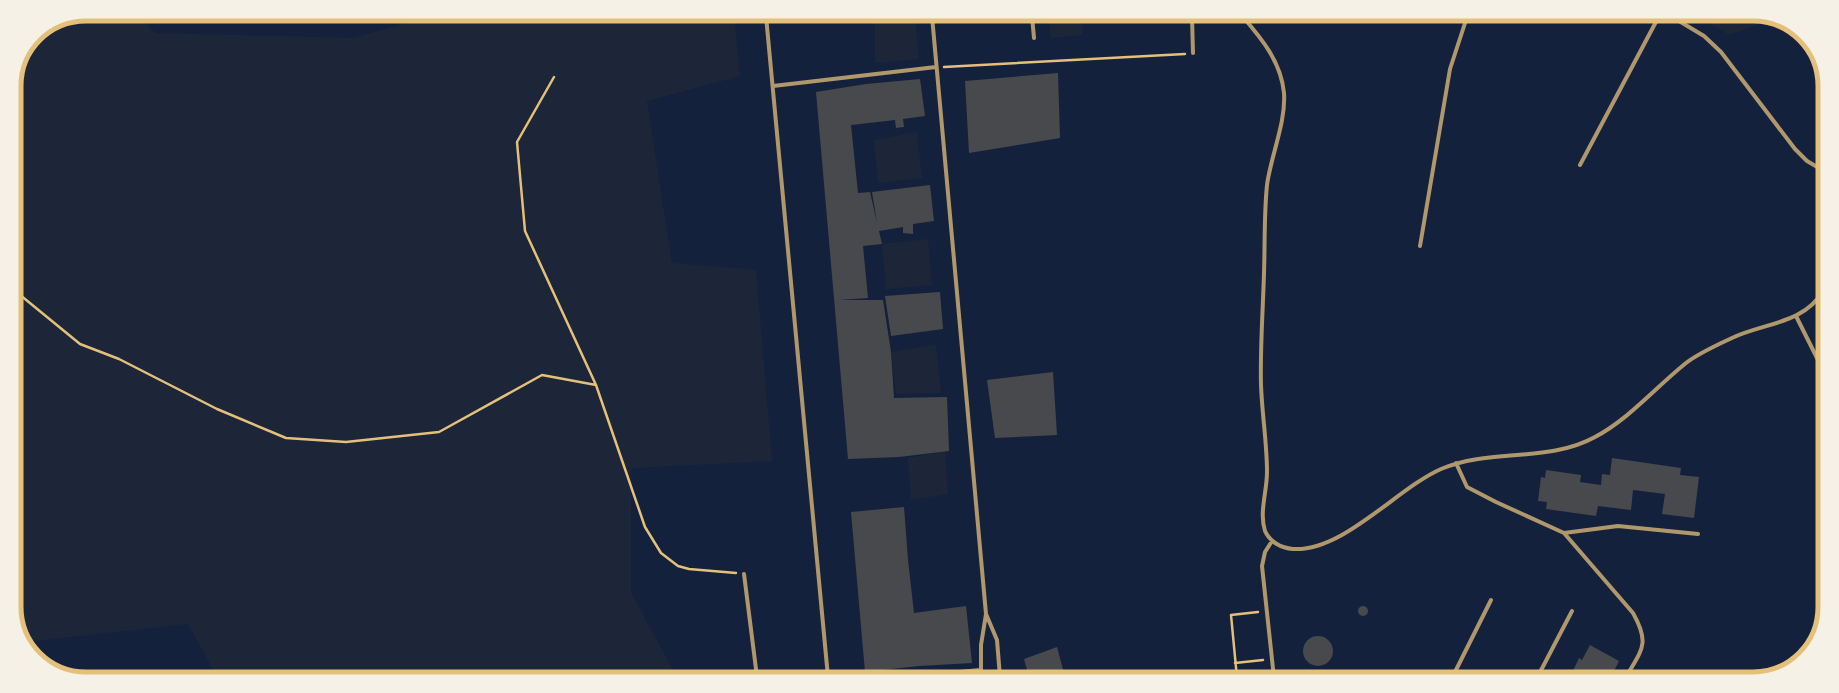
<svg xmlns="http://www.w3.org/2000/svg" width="1839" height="693" font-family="'Public Sans',sans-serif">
<rect width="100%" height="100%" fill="#14213d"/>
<!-- green -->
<path fill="#1d2539" d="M86,14h53l16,19 198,5 82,-23h299l6,61 -93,25 25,162 84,7 16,191 -141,7v125l46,84 -461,-2 -28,-51 -163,18 -11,-30v-530l21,-47 24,-16z
M875,16h40l4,43 -44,4z
M1048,16h33l2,19 -33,3z
M1702,18h75l-48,17z
M917,132l5,46 -44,5 -4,-43z
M928,239l4,46 -46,4 -4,-45z
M936,344l5,49 -45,1 -5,-42z
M945,451l3,43 -37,6 -3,-42z"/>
<!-- building -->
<path fill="#48494c" d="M1058,73l2,65 -91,15 -4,-72z
M920,79l5,37 -22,3 1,8 -8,1 -1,-8 -44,5 7,68 12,-1 7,31 -5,-31 58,-7 4,36 -21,3v10l-10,-1v-6l-24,4 3,13 -19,2 5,52 -29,2h44l8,52 3,46 53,-1 2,54 -50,6 -51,2 -32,-367 50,-8z
M940,292l3,37 -52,7 -6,-40z
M1053,372l4,63 -62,3 -8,-58z
M1612,458l69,10 -1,7 19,2 -5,41 -32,-4 3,-20 -32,-4 -2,20 -33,-4 -2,10 -50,-7 1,-7 -9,-1 3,-24 4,1 1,-8 35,5 -1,7 21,3 1,-11 8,1z
M904,507l4,53 6,53 52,-7 6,57 -53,3 -54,6 -14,-160z
M1358 611a5 5 0 1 1 10 0a5 5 0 1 1-10 0Z
M1303 651a15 15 0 1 1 30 0a15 15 0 1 1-30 0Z
M1590,645l29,16 -9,18h-38l-2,-2 9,-19 3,2z
M1057,647l8,30h-36l-5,-18z
M1324,675l8,3h-17l5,-2z"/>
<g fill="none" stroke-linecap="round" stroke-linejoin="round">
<!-- path -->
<path stroke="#e5c07b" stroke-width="2.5" d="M944,67l241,-13
M554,77l-37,65 8,89 71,154 49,142 16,26 17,13 11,3 47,4
M14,290l66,54 39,15 98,50 69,29 60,4 93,-10 103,-57 54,10
M1235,663l28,-3
M1237,678l-6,-63 27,-3"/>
<!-- minor -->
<path stroke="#b1986c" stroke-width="4" d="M766,16l62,661
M932,16l54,598 -5,31v32
M1032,16l2,22
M1192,17l1,36
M1243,17c19,22 38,45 41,76 2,30 -13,62 -17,92 -3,29 -2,59 -3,88 -1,37 -4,75 -3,112 1,29 6,58 6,87 0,20 -8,40 -2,59 5,11 16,17 28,18 50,3 103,-60 148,-80 49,-21 107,-6 154,-32 34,-18 61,-50 91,-74 13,-10 31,-18 46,-25 31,-15 72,-14 91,-47
M1674,18l30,18 17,16 74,97 12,12 17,10
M773,86l163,-19
M1580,165l78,-147
M1420,246l30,-177 17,-52
M1796,316l27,54
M1456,463l11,24 29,15 68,31 54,-7 80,8
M1564,533l69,80c18,32 8,37 -8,66
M1272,541l-7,11 -3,14 12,112
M744,574l13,103
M986,614l11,26 3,37
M909,677l71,-7
M1452,678l39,-78
M1537,678l35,-67"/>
</g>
<!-- crop -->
<path d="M0 0H1839V693H0ZM86 21H1753A65 65 0 0 1 1818 86V607A65 65 0 0 1 1753 672H86A65 65 0 0 1 21 607V86A65 65 0 0 1 86 21Z" fill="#f6f1e7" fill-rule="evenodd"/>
<path fill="none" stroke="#e5c07b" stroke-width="5" d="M86 21H1753A65 65 0 0 1 1818 86V607A65 65 0 0 1 1753 672H86A65 65 0 0 1 21 607V86A65 65 0 0 1 86 21Z"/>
</svg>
